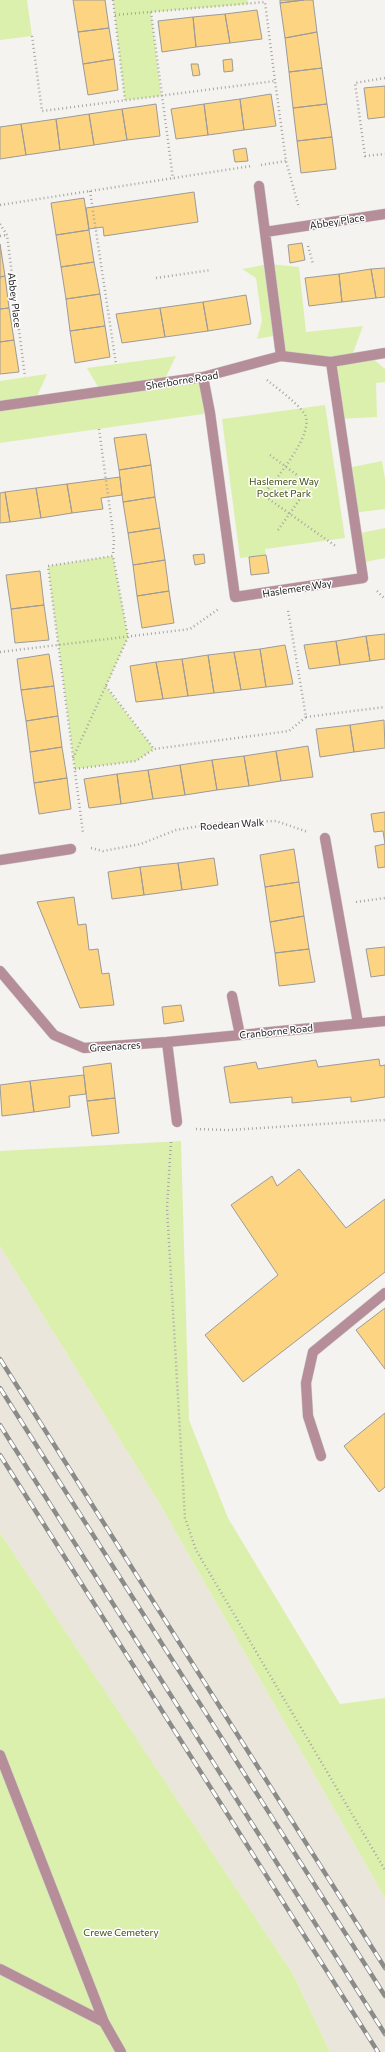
<svg xmlns="http://www.w3.org/2000/svg" width="385" height="2052" font-family="Commissioner,sans-serif">
<rect width="100%" height="100%" fill="#f4f3f0"/>
<!-- built -->
<path fill="#ebe6dc" d="M0,1246l158,255 227,397v154h-55l-37,-78 -293,-441z"/>
<!-- green -->
<path fill="#dbf0ad" d="M0,0h27l5,36 -32,4z
M113,0h134l2,4 -98,8 10,84 -36,4z
M269,264l30,3 7,65 57,-6 -12,32 19,-2 15,13v13l-9,1 1,34 -38,2 -8,-57 -50,-6 -3,-21 -21,4 5,-18 -6,-43 -14,-9z
M176,356l-13,27 40,-6 7,36 -210,30v-62l47,-7 -12,27 66,-9 -14,-24z
M325,405l20,133 -80,11 1,6 -26,3 -18,-139z
M382,461l3,18v30l-32,4 -6,-45z
M385,528v30l-25,5 -4,-29z
M113,556l15,81 -22,50 48,62 -18,12 -61,8 -27,-203z
M181,1141l8,279 39,98 112,186 45,-6v200l-227,-397 -158,-255v-95z
M0,1533l293,441 37,78h-330z"/>
<!-- building -->
<path fill="#fdd481" stroke="#9d9b99" d="M73,0h32l4,28 -31,4z
M280,0h24l-24,3z
M304,0h9l4,32 -32,6 -5,-35z
M257,10l5,29 -32,4 -5,-29z
M225,14l5,29 -34,4 -3,-30z
M193,17l3,30 -34,5 -4,-31z
M109,28l5,31 -31,5 -5,-32z
M317,32l5,36 -33,4 -4,-34z
M114,59l4,31 -30,5 -5,-31z
M232,59l1,12 -9,1 -1,-12z
M191,64h7l2,11 -7,1z
M322,68l5,36 -34,4 -4,-36z
M385,86v31l-17,2 -4,-31z
M271,94l5,32 -32,4 -4,-31z
M240,99l4,31 -36,5 -4,-31z
M156,104l4,32 -33,4 -5,-31z
M204,104l4,31 -32,4 -5,-30z
M327,104l5,33 -35,4 -4,-33z
M122,109l5,31 -33,5 -5,-31z
M89,114l5,31 -34,5 -4,-31z
M56,119l4,31 -34,5 -5,-31z
M21,124l5,31 -26,4v-32z
M332,137l4,32 -35,4 -4,-32z
M246,148l2,13 -13,1 -2,-12z
M194,192l4,30 -94,14 -1,-9 -14,2 -3,-21z
M84,198l5,32 -33,5 -5,-32z
M89,230l5,32 -33,5 -5,-32z
M302,243l3,17 -15,3 -2,-18z
M0,244l5,32 -5,1z
M94,262l6,32 -34,5 -5,-32z
M385,268v29l-9,1 -5,-29z
M371,269l5,29 -34,4 -3,-28z
M339,274l3,28 -33,4 -4,-28z
M5,276l4,32 -9,1v-32z
M100,294l5,32 -35,5 -4,-32z
M246,295l5,29 -43,7 -5,-29z
M203,302l5,29 -43,6 -5,-29z
M9,308l5,32 -14,2v-33z
M160,308l5,29 -43,6 -6,-29z
M105,326l5,31 -35,6 -5,-32z
M14,340l5,32 -19,2v-32z
M146,434l5,31 -32,5 -5,-32z
M151,465l4,32 -32,5 -4,-32z
M120,477l2,18 -21,3 2,11 -31,4 -5,-29z
M67,484l5,29 -31,5 -5,-30z
M36,488l5,30 -31,4 -5,-30z
M5,492l5,30 -10,1v-30z
M155,497l5,31 -32,5 -5,-31z
M160,528l5,32 -32,5 -5,-32z
M204,554l1,9 -10,2 -2,-10z
M266,555l3,18 -18,2 -2,-18z
M165,560l4,31 -32,5 -4,-31z
M40,571l4,34 -33,4 -5,-34z
M169,591l5,32 -32,5 -5,-32z
M44,605l5,35 -34,3 -4,-34z
M385,634v25l-15,2 -4,-25z
M366,636l4,25 -30,4 -4,-24z
M336,641l4,24 -31,4 -5,-24z
M285,645l8,39 -27,3 -6,-38z
M260,649l6,38 -25,3 -7,-38z
M234,652l7,38 -27,3 -6,-38z
M49,654l5,32 -33,4 -4,-31z
M208,655l6,38 -26,3 -6,-37z
M182,659l6,37 -25,3 -7,-37z
M156,662l7,37 -27,3 -6,-36z
M54,686l4,30 -32,5 -5,-31z
M58,716l4,31 -32,5 -4,-31z
M384,720l1,28 -31,4 -4,-27z
M350,725l4,27 -34,5 -4,-28z
M308,746l5,31 -32,4 -5,-30z
M62,747l5,31 -33,5 -4,-31z
M276,751l5,30 -32,5 -5,-30z
M244,756l5,30 -32,4 -5,-30z
M212,760l5,30 -32,5 -5,-30z
M180,765l5,30 -32,4 -5,-29z
M148,770l5,29 -32,5 -4,-30z
M117,774l4,30 -32,4 -5,-29z
M67,778l4,31 -32,5 -5,-31z
M385,812v32l-2,-13 -9,1 -3,-18z
M385,844v23l-7,1 -3,-22z
M294,849l5,33 -34,5 -5,-32z
M214,858l4,27 -36,5 -4,-27z
M178,863l4,27 -38,5 -4,-28z
M140,867l4,28 -32,4 -4,-27z
M299,882l5,34 -34,6 -5,-35z
M74,897l4,28 8,-1 3,26 9,-1 4,25 7,-1 5,32 -34,3 -43,-106z
M304,916l5,33 -34,4 -5,-31z
M385,947v28l-14,2 -5,-28z
M309,949l6,33 -36,4 -4,-33z
M181,1005l3,16 -20,3 -2,-17z
M379,1059l1,7 5,-1v32l-34,5v-5l-59,6v-6l-62,6 -6,-36 32,-5 2,7 58,-9 2,7z
M111,1063l4,35 -28,3 -4,-34z
M84,1075l2,19 -17,2 1,11 -36,5 -4,-31z
M30,1081l4,31 -32,4 -2,-31z
M115,1098l4,35 -27,3 -5,-35z
M299,1169l47,59 39,-29v73l-142,110 -38,-47 73,-60 -47,-70 41,-29 5,10z
M385,1308v61l-29,-39z
M385,1413v74l-6,5 -35,-46z"/>
<g fill="none" stroke-linecap="round" stroke-linejoin="round">
<!-- minor casing -->
<g stroke="#cecdcb" stroke-width="11">
<path id="minor" d="M259,186l22,170
M265,232l120,-18
M203,377l7,36 25,184 128,-19 -32,-216
M0,406l203,-29 78,-21 50,6 54,-9
M325,838l33,185
M0,860l71,-11
M0,971l54,64 30,13 83,-6 218,-21
M232,996l8,39
M167,1042l10,80
M321,1456l-13,-40 -2,-33 7,-31 72,-59
M0,1755l104,267
M0,1969l104,53 17,30"/>
</g>
<!-- path -->
<path stroke="#a7a6a4" stroke-width="2.5" stroke-dasharray="1 3" stroke-linecap="butt" d="M113,0l12,100
M151,12l22,167
M115,15l150,-13 10,79
M32,36l10,75 233,-30 11,80 13,47
M385,78l-30,5 10,73 20,-2
M261,165l25,-4
M90,191l26,173
M0,205l251,-39
M0,224l7,11 18,142
M0,236l7,-1
M308,246l5,18
M156,278l55,-8
M267,380c12,10 27,20 37,33 13,19 -29,67 -41,82l74,52
M99,429l15,110 -1,17
M270,455l27,20
M278,530l22,-31
M377,591l8,8
M0,652l190,-23 30,-21
M106,686l48,63 135,-18 17,-14 -18,-107
M306,717l79,-10
M73,758l55,-121 -15,-81 -65,10 35,267
M75,769l61,-8 18,-12
M91,848l12,3 38,-7 35,-14 42,-7 58,-2 32,11
M356,902l29,-4
M196,1129l32,1 157,-10
M171,1142l-4,66 18,310 11,32 189,320"/>
<!-- minor -->
<use href="#minor" stroke="#b58e99" stroke-width="10"/>
<!-- rail casing -->
<g stroke="#8b8b89" stroke-width="4.5">
<path id="rail" d="M0,1359l385,609
M0,1388l385,608
M0,1425l385,609
M0,1455l378,597"/>
</g>
<!-- rail -->
<use href="#rail" stroke="#fff" stroke-width="3" stroke-dasharray="9" stroke-linecap="butt"/>
</g>
<g text-anchor="middle" stroke-width="3" stroke-linejoin="round" paint-order="stroke">
<!-- street labels -->
<g font-size="10" fill="#212120" stroke="#fff">
<text transform="translate(337 221) rotate(-9)" y="4">Abbey Place</text>
<text transform="translate(15 300) rotate(83)" y="4">Abbey Place</text>
<text transform="translate(182 380) rotate(-9)" y="4">Sherborne Road</text>
<text transform="translate(297 588) rotate(-9)" y="4">Haslemere Way</text>
<text transform="translate(232 824) rotate(-4)" y="4">Roedean Walk</text>
<text transform="translate(276 1031) rotate(-6)" y="4">Cranborne Road</text>
<text transform="translate(115 1046) rotate(-4)" y="4">Greenacres</text>
</g>
<!-- park labels -->
<g font-size="10" fill="#414f13" stroke="#fff">
<text x="284" y="485">Haslemere Way<tspan x="284" dy="12">Pocket Park</tspan></text>
<text x="121" y="1936">Crewe Cemetery</text>
</g>
</g>
</svg>
